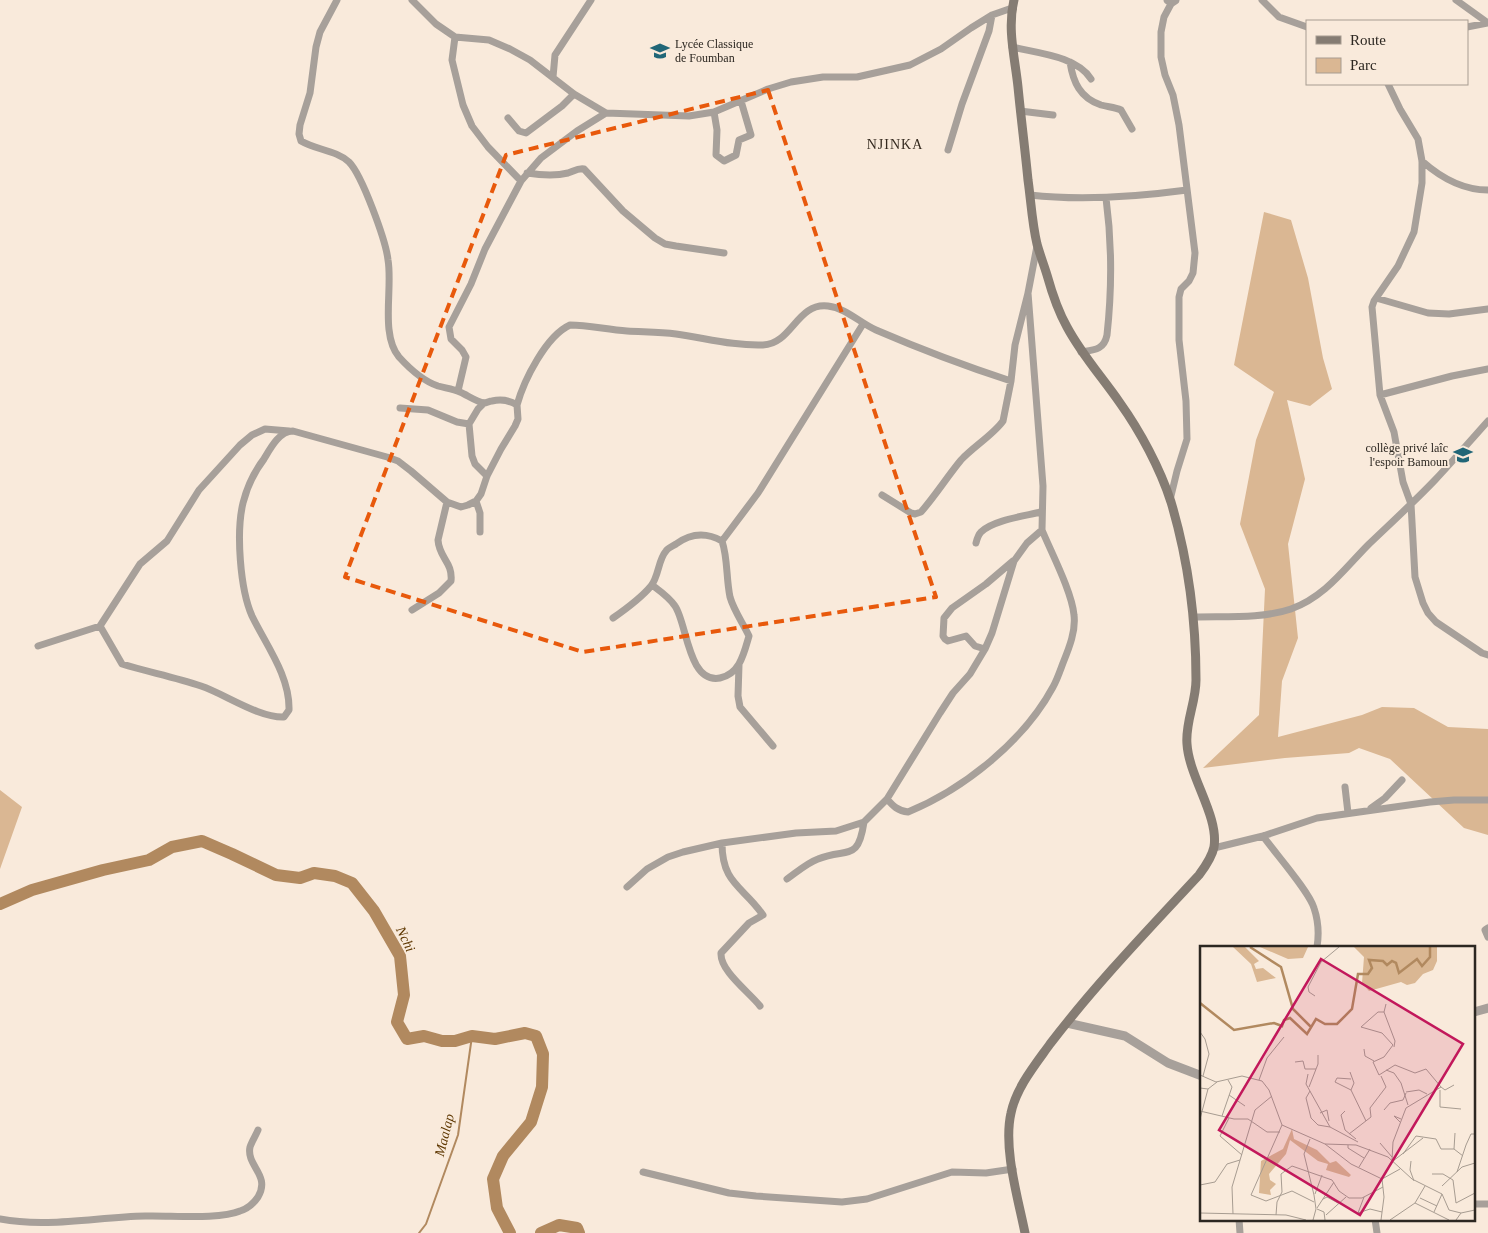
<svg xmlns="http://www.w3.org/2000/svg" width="1488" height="1233" font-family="'Times New Roman',serif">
<rect width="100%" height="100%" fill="#f9eadb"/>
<!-- green -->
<path fill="#dab793" d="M1264,212l27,8 17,58 15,80 9,31 -22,17 -23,-6 18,79 -17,65 10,94 -16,43 -4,56 84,-22 20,-8 32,1 34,19 40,2v106l-24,-7 -74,-69 -31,-11 -10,5 -64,5 -82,10 56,-53 6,-126 -25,-65 16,-84 18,-48 -40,-27z
M0,790l22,17 -22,62z"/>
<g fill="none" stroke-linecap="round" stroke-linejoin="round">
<!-- stream -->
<path stroke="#b1895f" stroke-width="2" d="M419,1233l7,-9 32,-89 14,-99"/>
<!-- river -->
<path stroke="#b1895f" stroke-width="12" d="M0,904l32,-14 71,-20 46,-10 23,-13 30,-6 30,13 44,21 24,3 14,-5 21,3 17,7 22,28 26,45 4,39 -7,27 10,17 17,-3 18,5h13l17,-5 23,3 30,-6 11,3 7,18 -1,33 -11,35 -28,34 -10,23 4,29 13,25
M541,1233l18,-8 18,3 2,5"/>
<!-- minor -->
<path stroke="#a7a09a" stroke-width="7" d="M412,0l24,24 19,13 34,3 21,9 20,11 44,34 32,19 83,3 25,-4 54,-23 23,-7 32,-5h34l53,-12 31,-16 30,-21 21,-13 20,-7
M1262,0l17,17 28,10
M1456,0l32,23 -21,4
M455,37l-3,23 11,45 9,21 16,21 33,34
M1012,47c24,6 65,9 79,32
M1070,62c3,20 10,36 31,43 7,2 14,2 20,5l11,19
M553,77l2,-22 36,-55
M1388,84l12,25 18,30 4,22v22l-8,49 -16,34 -24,35 -2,6 8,88 14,37 9,50 8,22 4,73 8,26 5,10 8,9 46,31 6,2
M1020,111l33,4
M714,112l3,18 -1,25 8,6 12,-6 3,-15 12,-5 -10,-34
M508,118l11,13 7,2 36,-27 12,-12
M948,150l14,-46 27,-73 3,-16
M1422,161c18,16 41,29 66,29
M527,173c13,2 29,3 41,0 6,-2 10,-5 16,-4l39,42 32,27 10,6 11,2 48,7
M1030,195c52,6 105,2 157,-5
M1376,298l52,15 21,1 39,-5
M1081,352c13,-2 23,-2 26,-17 5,-46 5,-92 -1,-137
M458,391l8,-34 -4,-7 -11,-11 -2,-12 22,-43 14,-35 36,-68 20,-23 36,-27 29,-18
M1380,395l72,-19 36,-7
M484,403l-6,6 -9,15 3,32 3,8 12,12
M517,405c7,-25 29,-69 53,-80 19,0 38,5 57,6 16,1 33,1 49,3 29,4 58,12 87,11 29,-1 34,-43 65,-39 18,2 32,17 48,24 44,19 89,36 135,51
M400,408l28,2 29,12 12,2
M882,495l29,18 4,1 6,-2c14,-16 26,-35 40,-52 12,-13 33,-26 42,-39l8,-40 4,-36 13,-52 9,-47
M1170,500l7,-29 10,-32 -1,-38 -7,-61v-43l2,-8 8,-8 4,-8 2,-20 -16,-128 -6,-30 -8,-20 -4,-18v-25l3,-15 8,-15
M476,501l4,12v19
M722,541l36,-48 105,-169
M976,543c1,-4 2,-8 5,-11 12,-12 44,-16 60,-20
M412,610l27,-17 12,-12c2,-19 -12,-23 -13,-41l9,-38
M1194,617c30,-1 68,2 97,-8 34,-12 54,-41 78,-65 22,-21 45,-42 66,-64 18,-19 35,-39 53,-59
M613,618c13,-9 28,-20 38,-32 8,-10 7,-26 15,-35 2,-3 7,-5 10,-7 15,-11 30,-12 46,-3 6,18 4,37 8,56 4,14 13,26 19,39 -5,17 -9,38 -29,42 -32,6 -33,-55 -45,-72 -6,-9 -15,-15 -23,-21
M100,626l22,38c26,8 53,13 79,22 24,8 58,32 83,31l5,-7c1,-34 -23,-65 -37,-94 -12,-27 -16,-84 -9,-113 4,-16 11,-31 21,-44 6,-10 15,-28 29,-28l94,26 11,4 13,10 36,31 14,5 7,-2 8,-4 5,-7 6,-18 14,-27 14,-23 3,-7 -1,-14c-8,-5 -16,-6 -25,-4 -3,0 -5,2 -8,2 -7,-1 -17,-8 -24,-11 -7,-3 -15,-4 -22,-6 -15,-5 -29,-18 -39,-29 -19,-23 -6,-69 -11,-97 -2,-19 -26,-85 -39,-98 -13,-12 -33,-12 -48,-21l-2,-7 1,-9 10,-32 6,-46 4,-15 17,-32
M38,646l62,-20 40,-62 27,-23 32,-51 41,-45 12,-10 13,-6 24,2
M985,649l-10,-3 -9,-10 -18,5 -3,-2 -2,-3 1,-18 8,-10 34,-24 27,-23
M739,665l-1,31 2,11 33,39
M1345,787l3,26
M887,799c6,7 11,12 21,13 56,-23 116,-71 145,-125 4,-7 7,-16 10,-24 6,-15 13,-32 11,-48 -2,-23 -23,-63 -32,-85
M1371,808l14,-10 17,-18
M1263,836c12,17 46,55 51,72 4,12 5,27 3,39
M722,843c0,41 21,43 41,72l-14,8 -28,30c-1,18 28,39 39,53
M1214,848l49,-12 54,-18 113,-16 24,-2h34
M787,879c10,-7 20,-16 31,-20 29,-12 40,4 46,-37
M627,887l20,-18 21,-12 15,-5 39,-9 74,-10 40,-2 28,-9 23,-23 53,-86 13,-20 17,-19 15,-25 7,-16 22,-72 13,-18 15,-13 1,-44 -15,-193
M1488,928l-3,2 3,7
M643,1172l86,21 27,3 86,6 25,-3 85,-27 34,1 27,-4
M1474,1204h14
M0,1219c47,9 97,-2 145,-3 24,-1 74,4 95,-5 7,-2 14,-8 18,-14 13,-22 -12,-31 -8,-50 2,-6 6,-12 8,-17
M1239,1219l1,14
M1375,1219l2,14"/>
<!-- tertiary -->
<path stroke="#a7a09a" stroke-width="9" d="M1168,0l4,2 3,-2
M1474,1012l14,-4
M1067,1023l58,13 43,27 34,13"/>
<!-- secondary -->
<path stroke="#857c73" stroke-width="9" d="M1014,0c-7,29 1,58 4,87 3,31 7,62 10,93 3,21 4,43 9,64 3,11 7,21 10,31 5,18 11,36 20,52 15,28 35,50 53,76 20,28 40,65 51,99 17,57 25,118 25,178 0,22 -11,43 -9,64 2,33 32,72 27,103 -2,10 -9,20 -15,28 -51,55 -103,109 -149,169 -15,21 -34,44 -39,69 -8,35 7,85 14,120"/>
</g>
<!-- marked area -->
<path fill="none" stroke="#e8590c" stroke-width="4" stroke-dasharray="10 6" stroke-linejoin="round" d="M768,90l168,507 -353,55 -238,-75 161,-422z"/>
<!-- icons -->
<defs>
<g id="school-bare" transform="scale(1.5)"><path d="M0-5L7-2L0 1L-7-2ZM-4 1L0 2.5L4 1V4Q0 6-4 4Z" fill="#216677" stroke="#f9eadb" stroke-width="2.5" paint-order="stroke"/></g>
</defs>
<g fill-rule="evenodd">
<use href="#school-bare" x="660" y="51"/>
<use href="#school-bare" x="1463" y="455"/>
</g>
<g text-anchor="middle" stroke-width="4" stroke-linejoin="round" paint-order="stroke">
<!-- poi labels -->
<g font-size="12" fill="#2c2721" stroke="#f9eadb" text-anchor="start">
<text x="675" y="48">Lycée Classique<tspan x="675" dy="14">de Foumban</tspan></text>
<text x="1448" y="452" text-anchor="end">collège privé laîc<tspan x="1448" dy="14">l'espoir Bamoun</tspan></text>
</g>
<!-- neighbourhood labels -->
<g font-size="14" letter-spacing="1" fill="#352a1f" stroke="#f9eadb">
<text x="895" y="149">NJINKA</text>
</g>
<!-- water labels -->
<g font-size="14" font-style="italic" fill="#5e3700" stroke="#f9eadb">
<text transform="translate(406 939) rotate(64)" y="5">Nchi</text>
<text transform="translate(444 1135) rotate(-76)" y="5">Maalap</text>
</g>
</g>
<!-- overview -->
<g transform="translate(1200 946)">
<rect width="275" height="275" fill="#f9eadb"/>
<path d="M33,1h12l14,14 -5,3 2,5 7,-1 13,10 -19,4 -6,-18zM60,1h48l-5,11 -15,1zM154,1h83v14l-4,9 -10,4 -8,9 -8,2 -6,-3 -32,9 -7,-8 2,-26zM92,183l2,10 23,11 13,13 6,-2 15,14 -2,2 -23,-7 2,-6 -10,-3 -28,-21 -4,14 -17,20 1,6 6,4 -6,6 1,5 -12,-2 2,-32 22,-12z" fill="#dab793"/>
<path fill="none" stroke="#b1895f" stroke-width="2.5" d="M50,1l31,20 12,42 18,18M0,57l34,27 40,-7 8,3 2,-6 6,-2 17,16 9,-15 9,5h12l15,-15 6,-35h10l4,-6 -3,-8 14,1 4,4 5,-4 4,2 3,10 18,-14 5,7 8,-9v-10"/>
<path fill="none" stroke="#a79c91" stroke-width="1" d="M115,50l-6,-4 -1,-5 13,-25 18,-15M186,58l-2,8 11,29 -1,6M184,66h-6l-17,15 21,6 11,12 -9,12 -11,5 6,13 16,-10 20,8 11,-4 15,18 -35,21 -13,34 -1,18M0,86l5,7 4,15 -6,22M164,103l1,7 9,5M95,116l8,-1 2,8h11M186,124l8,3 7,10 7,22M150,126l4,11 -3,7M108,128l-2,10 24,43 28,15M0,129l16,7 26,-6 20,5 7,9 13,35 43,19 31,1 32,12 24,22 30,15 7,16 12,3M151,133l-14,-1 -2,4 16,8 15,31M59,134l8,-22 17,-21M109,141l9,-23v-9M241,141l4,3 9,-5M0,142l8,1 9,-7M240,144v17l21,2M110,145l-4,7 5,20 7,7 12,2M206,146l13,-2 8,4M29,149l16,11M184,164l6,-7 13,-3 3,-7M0,165l34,8h14l19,13h13M145,165l-4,4 4,15 11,9M120,167l7,-3 2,11M22,170l10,-29 -4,-7M29,172l-9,18 22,19M0,173l8,-30M200,176l-6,-6 7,3M82,179l-31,70 15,6 26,-10 22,11M149,188l22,-17 -1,-9 16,-21 -5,-11M110,193l-6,15 10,41 2,14 -3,11M180,197l12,14M125,198l26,20 31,15M148,199v3l16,10M254,203l1,-16M203,208l13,-18 20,3 5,10h13l9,7M193,215l30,-23M211,215l-1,9 4,11M159,221l11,-18M257,226l9,-27 5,-11h4M232,228h11l10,6 3,23 19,-10M0,239l15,-3 12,-18 13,-4M242,240l20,-19 13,-4M115,248l7,-19M164,251l-6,16 12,-4 12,3M220,252l17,8M123,253l4,-2 11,6M215,257l10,-17M117,262l17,-26M117,263l7,3 1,8M234,266l8,-18M0,267l86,2 20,5M33,268l-1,-27 23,-77 17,-14M76,269l1,-13 5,-10 -1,-18 11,-8 40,14 7,11 10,7h13l21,-11M126,269l20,-18M181,274l3,-23 -2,-18 18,-10M190,274l25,-17 34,17M256,274l5,-7 14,-3"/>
<path fill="#c2185b" fill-opacity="0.15" stroke="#c2185b" stroke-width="2.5" d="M121,13l142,85 -103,171 -141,-85z"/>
<rect width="275" height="275" fill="none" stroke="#2c2721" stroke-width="2.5"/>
</g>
<!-- legend -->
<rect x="1306" y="20" width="162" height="65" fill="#f9eadb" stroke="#a79c91"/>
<rect x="1316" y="36" width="25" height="8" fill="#857c73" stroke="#a79c91"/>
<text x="1350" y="45" font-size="15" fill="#2c2721">Route</text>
<rect x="1316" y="58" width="25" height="15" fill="#dab793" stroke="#a79c91"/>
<text x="1350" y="70" font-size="15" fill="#2c2721">Parc</text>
</svg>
